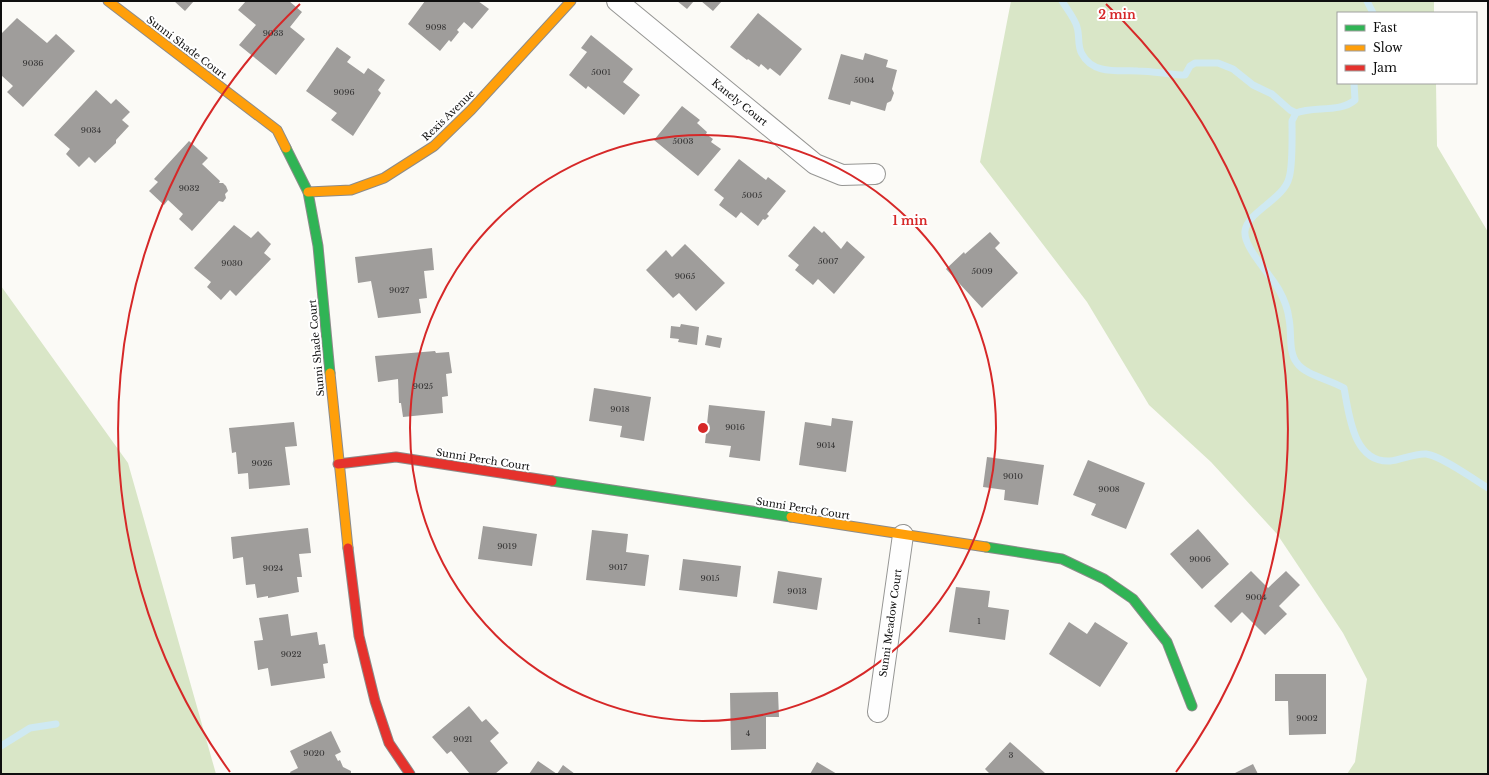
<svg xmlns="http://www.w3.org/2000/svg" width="1489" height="775" font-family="'Libre Baskerville',serif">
<rect width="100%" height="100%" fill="#fbfaf6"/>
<!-- forest -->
<path fill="#d9e6c7" d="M1011,1h423v12h-96v70h98l1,63 51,86v542h-141l8,-12 12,-83 -24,-46 -66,-99 -66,-72 -62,-57 -62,-103 -107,-140z
M1,286l127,177 88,311h-215z"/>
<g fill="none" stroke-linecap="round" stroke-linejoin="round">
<!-- stream -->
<path stroke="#cfe9f2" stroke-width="7" d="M1062,1c5,8 13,18 15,26 3,9 0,19 5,27 11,21 37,16 56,17 14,0 28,3 43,4h4l5,-9 5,-3h23l15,6 20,16 19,9 18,16 6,3
M1367,1l6,12
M1354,83l1,17c-15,13 -41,6 -59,13l-4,8c0,15 1,44 -3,57 -5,21 -42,34 -44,53 -2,16 26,44 34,59 5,9 9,19 10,29 3,13 -1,33 8,44 8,12 34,17 47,25 5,26 9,75 46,73 11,-1 25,-8 36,-7 16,2 47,25 62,34
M1,746l29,-18 26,-4"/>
</g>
<!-- building -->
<path fill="#9f9d9b" d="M174,1h20l-9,10z
M246,1h43l13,11 -12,15 15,12 -29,36 -37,-30 17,-20 -18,-15z
M425,1h53l11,8 -17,20 -8,-7 -7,8 2,2 -8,10 -2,-2 -9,11 -32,-27z
M677,1h17l-7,8z
M701,1h21l-9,10z
M758,13l44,36 -22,27 -10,-8 -2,2 -7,-6 -2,3 -11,-8 -1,1 -17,-13z
M17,18l30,25 9,-9 19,17 -52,56 -16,-15 6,-6 -12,-11v-41z
M591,35l42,34 -10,13 17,13 -16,20 -36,-29 -2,3 -17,-14 18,-23 -6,-4z
M337,47l14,10 -4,5 17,12 4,-6 17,12 -7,10 3,3 -28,43 -22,-16 6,-7 -31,-22z
M865,53l23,7 -2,7 11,3 -5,19 2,4 -3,8 -4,2 -2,8 -34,-10 -1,4 -22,-6 13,-45 22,6z
M96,90l15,14 5,-5 14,13 -8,8 7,6 -13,14v3l-21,20 -6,-6 -10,10 -13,-13 4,-5 -16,-14z
M682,106l18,14 -3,3 10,9 -1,2 7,5 -2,3 10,7 -23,27 -44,-36z
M189,141l19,17 -6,6 18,17 -1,2h4l3,3 2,5 -3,3 1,4 -3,4 -4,-1 -27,30 -13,-12 4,-5 -15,-14 -4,5 -15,-14 9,-9 -4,-3z
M739,159l27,21 2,-3 18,14 -19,23 2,2 -4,4 -2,-1 -5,7 -17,-14 -5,6 -17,-13 5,-7 -10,-8z
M234,225l17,13 7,-7 13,13 -7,9 7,6 -35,37 -6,-6 -9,10 -14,-13 4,-5 -17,-14z
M814,226l8,7 2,-2 17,18 6,-8 18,16 -31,37 -16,-15 -5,6 -18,-15 4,-5 -11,-9z
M990,232l10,11 -5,5 23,25 -36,35 -36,-39 18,-17 1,2z
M685,244l40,39 -29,28 -17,-18 -6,5 -27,-28 20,-20 6,7z
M432,248l2,22 -10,1 3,27 -8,1 2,14 -43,5 -7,-37 -13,2 -3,-26z
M681,324l18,3 -2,18 -19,-3 1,-3 -9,-1 1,-12 9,1z
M707,335l15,3 -2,10 -15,-3z
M435,351l1,2 13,-1 3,21 -6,1 2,22 -6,1 1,16 -40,4 -2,-14h-2l-1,-24 -20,3 -3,-26z
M594,388l57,9 -7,44 -24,-4 2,-11 -33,-5z
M709,405l56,6 -5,50 -31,-4 2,-11 -26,-3z
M832,418l21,3 -7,51 -47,-7 6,-43 26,4z
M294,422l3,24 -12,1 5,38 -41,4 -1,-16 -10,1 -2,-22 -4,1 -3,-25z
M987,457l57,8 -6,40 -34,-5 1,-10 -22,-3z
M1088,460l57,23 -19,46 -35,-14 5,-11 -23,-9z
M483,526l54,8 -5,32 -54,-7z
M308,528l3,25 -12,1 3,23h-5l2,15 -31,6v-2l-11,2 -2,-14 -9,1 -3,-28 -10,2 -2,-22z
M1198,529l31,35 -27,25 -32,-35z
M592,530l36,4 -2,18 23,3 -4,31 -59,-6z
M683,559l58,7 -4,31 -58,-7z
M778,571l44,7 -5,32 -44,-7z
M1251,571l17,17 18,-17 14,14 -21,21 8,8 -22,21 -23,-23 -11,11 -17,-17z
M956,587l34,4 -2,16 21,3 -4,30 -56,-8z
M288,614l3,22 26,-4 2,13 6,-1 3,19 -5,1 2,14 -54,8 -3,-18 -10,2 -4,-29 9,-1 -4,-22z
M1069,622l18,12 8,-12 33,21 -28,44 -51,-33z
M1275,674h51v60l-37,1 -1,-34h-13z
M778,692l1,25h-13v32l-35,1 -1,-57z
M469,706l13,16 4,-3 13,14 -9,8 18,22 -13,11h-25l-19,-23 -4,3 -15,-17z
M331,731l10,21 -6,3 3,6 2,-1 3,7 8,4v3h-60l-1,-2 8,-4 -8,-17z
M1010,742l35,31 -1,1h-54l-5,-5z
M538,761l19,13 6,-9 12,9h-46z
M817,762l20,12h-27z
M1253,764l5,10h-25z"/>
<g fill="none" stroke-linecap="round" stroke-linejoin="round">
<!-- street casing -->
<g stroke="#959593" stroke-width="22">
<path id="street" d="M617,1l198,163 27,11 33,-1
M878,712l25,-177"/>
</g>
<!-- fast casing -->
<g stroke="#8c8b8a" stroke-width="11">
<path id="fast" d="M286,148l22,44 10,54 12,127
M552,481l239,36
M986,547l76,12 42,20 29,20 34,43 25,64"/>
</g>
<!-- slow casing -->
<g stroke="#8c8b8a" stroke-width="11">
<path id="slow" d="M108,1l169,129 9,18
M308,192l43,-2 33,-12 50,-32 37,-36 100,-109
M330,373l18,175
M791,517l195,30"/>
</g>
<!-- jam casing -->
<g stroke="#8c8b8a" stroke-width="11">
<path id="jam" d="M338,464l58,-7 156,24
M348,548l11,88 16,65 14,42 21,31"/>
</g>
<!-- street -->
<use href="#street" stroke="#fefefe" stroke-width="20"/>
<!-- fast -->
<use href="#fast" stroke="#30b455" stroke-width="9"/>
<!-- slow -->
<use href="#slow" stroke="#ff9f0a" stroke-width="9"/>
<!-- jam -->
<use href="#jam" stroke="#e5322d" stroke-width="9"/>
</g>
<!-- distance rings -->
<g fill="none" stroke="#d62828" stroke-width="2">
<circle cx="703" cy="428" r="293"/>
<path d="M230 772A585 585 0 0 1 300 4M1106 4A585 585 0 0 1 1176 772"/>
</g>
<g text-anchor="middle" stroke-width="4" stroke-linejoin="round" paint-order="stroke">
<!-- number labels -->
<g font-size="8" fill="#333232">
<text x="436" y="30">9098</text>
<text x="273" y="36">9033</text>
<text x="33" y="66">9036</text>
<text x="601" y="75">5001</text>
<text x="864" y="83">5004</text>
<text x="344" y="95">9096</text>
<text x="91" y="133">9034</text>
<text x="683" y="144">5003</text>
<text x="189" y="191">9032</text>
<text x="752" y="198">5005</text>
<text x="828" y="264">5007</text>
<text x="232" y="266">9030</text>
<text x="982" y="274">5009</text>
<text x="685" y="279">9065</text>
<text x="399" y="293">9027</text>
<text x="423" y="389">9025</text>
<text x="620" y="412">9018</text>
<text x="735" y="430">9016</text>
<text x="826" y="448">9014</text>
<text x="262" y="466">9026</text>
<text x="1013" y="479">9010</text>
<text x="1109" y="492">9008</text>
<text x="507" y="549">9019</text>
<text x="1200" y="562">9006</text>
<text x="618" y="570">9017</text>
<text x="273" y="571">9024</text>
<text x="710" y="581">9015</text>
<text x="797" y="594">9013</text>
<text x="1256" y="600">9004</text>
<text x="979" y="624">1</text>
<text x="291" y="657">9022</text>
<text x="1307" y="721">9002</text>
<text x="748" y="736">4</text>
<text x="463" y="742">9021</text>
<text x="314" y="756">9020</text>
<text x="1011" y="758">3</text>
</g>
<!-- street labels -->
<g font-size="10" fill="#0f0f0f" stroke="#fff">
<text transform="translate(187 47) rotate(37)" y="4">Sunni Shade Court</text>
<text transform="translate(740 102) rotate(39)" y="4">Kanely Court</text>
<text transform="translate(448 115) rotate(-44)" y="4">Rexis Avenue</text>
<text transform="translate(316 348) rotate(-95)" y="4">Sunni Shade Court</text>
<text transform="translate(483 459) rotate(9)" y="4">Sunni Perch Court</text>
<text transform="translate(803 508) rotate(9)" y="4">Sunni Perch Court</text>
<text transform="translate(890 623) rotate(-82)" y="4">Sunni Meadow Court</text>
</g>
</g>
<circle cx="703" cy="428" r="6" fill="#d62828" stroke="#fff" stroke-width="2"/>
<g font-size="12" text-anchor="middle" font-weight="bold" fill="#d62828" stroke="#fff" stroke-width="4" stroke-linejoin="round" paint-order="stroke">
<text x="1117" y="19">2 min</text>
<text x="910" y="225">1 min</text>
</g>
<!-- border -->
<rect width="1489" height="775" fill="none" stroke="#0f0f0f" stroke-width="4"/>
<!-- legend -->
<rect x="1337" y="12" width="140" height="72" fill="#ffffff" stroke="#9f9f9f"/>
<rect x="1345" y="25" width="20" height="6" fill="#30b455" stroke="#9f9f9f"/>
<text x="1373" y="32" font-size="12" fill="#0f0f0f">Fast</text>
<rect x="1345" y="45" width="20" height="6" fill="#ff9f0a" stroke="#9f9f9f"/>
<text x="1373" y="52" font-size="12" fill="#0f0f0f">Slow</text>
<rect x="1345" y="65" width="20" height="6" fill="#e5322d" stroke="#9f9f9f"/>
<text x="1373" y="72" font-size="12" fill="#0f0f0f">Jam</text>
</svg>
